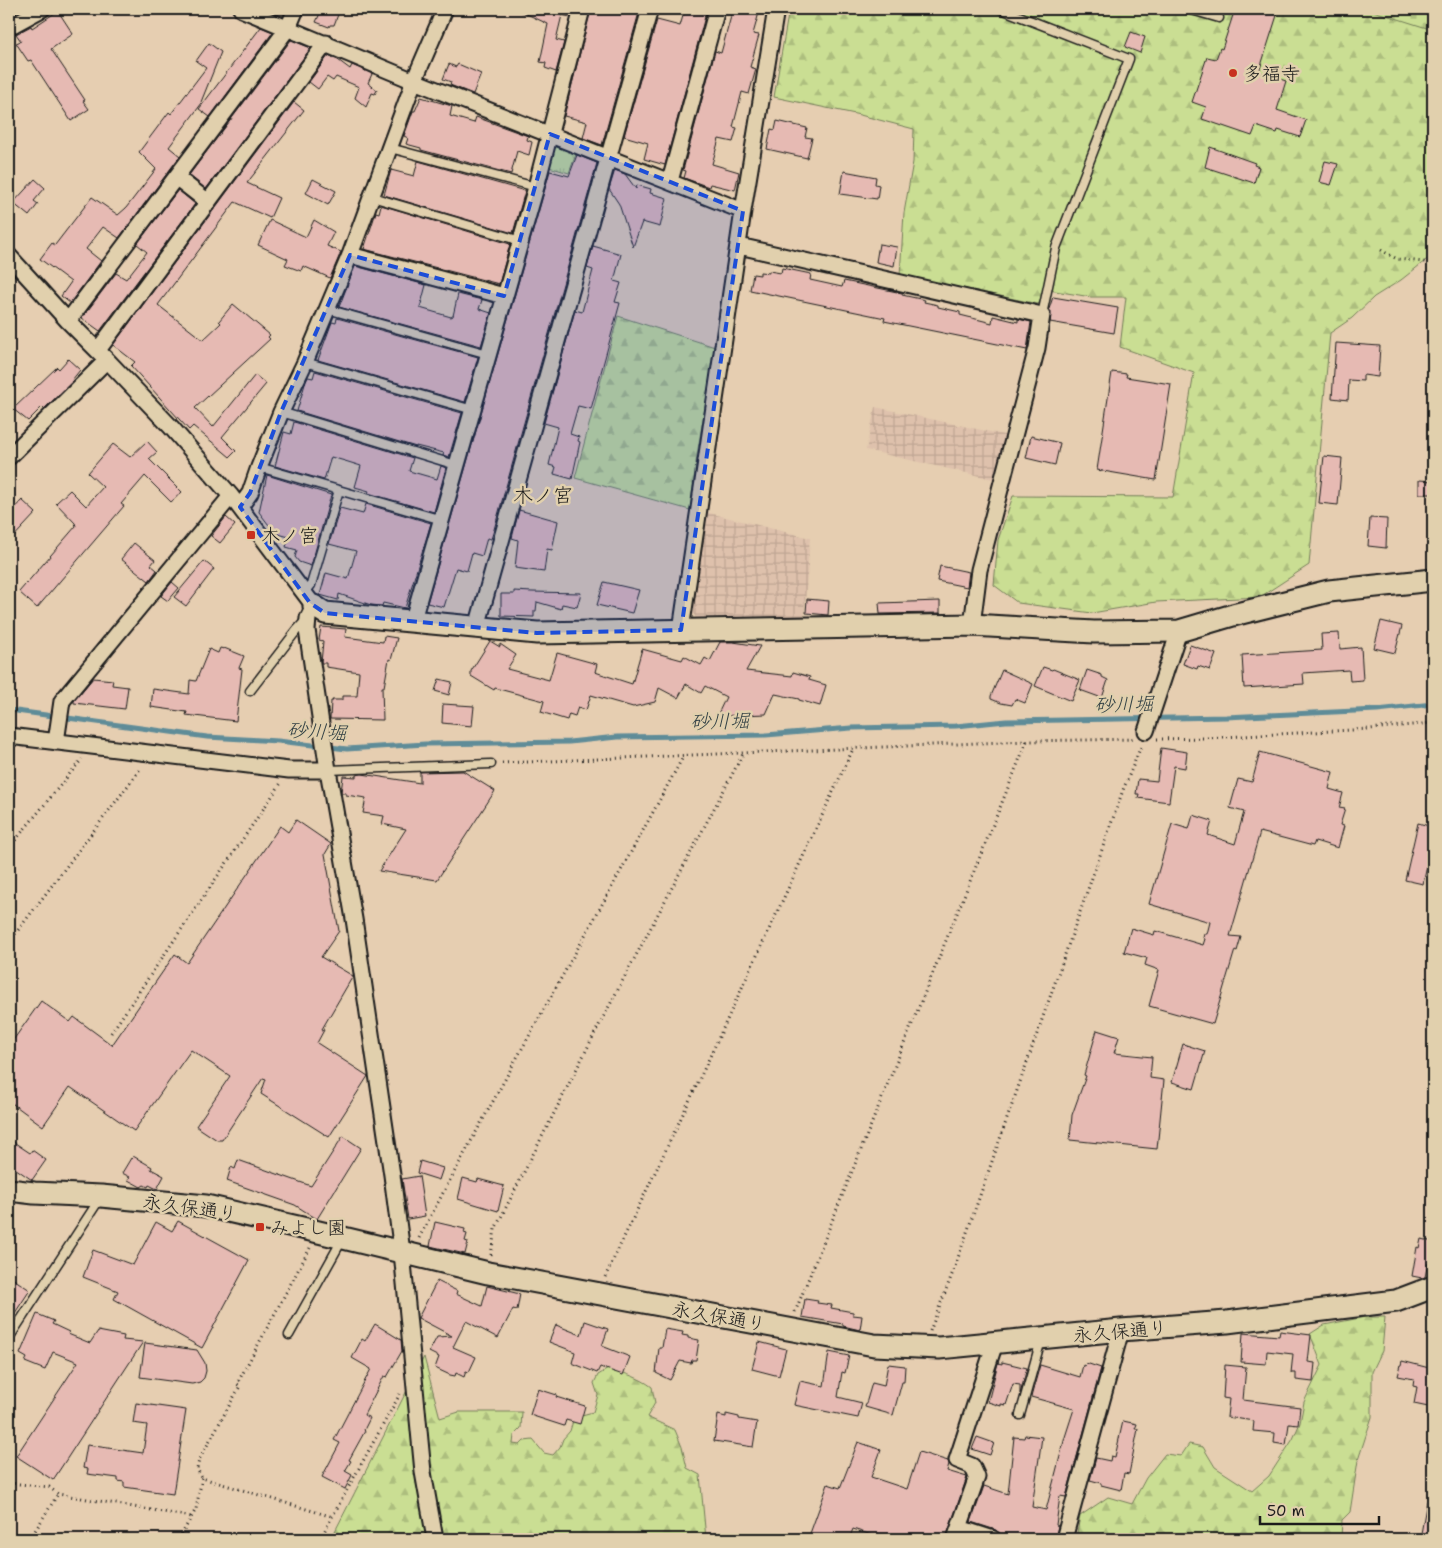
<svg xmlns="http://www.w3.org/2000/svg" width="1442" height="1548" font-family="'Shantell Sans','Klee One',sans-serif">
<defs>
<pattern id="industrial-grid" width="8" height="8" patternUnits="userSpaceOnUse" patternTransform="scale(1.25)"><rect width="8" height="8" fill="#dec1ac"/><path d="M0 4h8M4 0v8" fill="none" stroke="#bea593"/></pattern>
<pattern id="grass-tufts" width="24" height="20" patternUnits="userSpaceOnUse" patternTransform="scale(1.25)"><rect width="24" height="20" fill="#cade93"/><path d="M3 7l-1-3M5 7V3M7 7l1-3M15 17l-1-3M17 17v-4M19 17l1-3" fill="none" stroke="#adbe7e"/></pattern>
<pattern id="forest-firs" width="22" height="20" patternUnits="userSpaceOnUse" patternTransform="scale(1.25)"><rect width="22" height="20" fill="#cade93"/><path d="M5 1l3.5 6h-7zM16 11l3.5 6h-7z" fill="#adbe7e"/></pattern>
<pattern id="cemetery-stones" width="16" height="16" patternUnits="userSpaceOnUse" patternTransform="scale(1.25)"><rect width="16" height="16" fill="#cade93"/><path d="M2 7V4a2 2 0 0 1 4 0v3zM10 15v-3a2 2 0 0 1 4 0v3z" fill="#adbe7e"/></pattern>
</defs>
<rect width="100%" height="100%" fill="#e6ceb1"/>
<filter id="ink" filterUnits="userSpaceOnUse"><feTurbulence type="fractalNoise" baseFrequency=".02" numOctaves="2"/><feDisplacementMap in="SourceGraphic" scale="10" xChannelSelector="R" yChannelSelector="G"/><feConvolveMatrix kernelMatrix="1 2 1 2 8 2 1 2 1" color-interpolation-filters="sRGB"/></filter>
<g filter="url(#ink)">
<!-- industrial -->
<path fill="url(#industrial-grid)" d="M875,407l134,29 -12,44 -131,-30z
M705,512l105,26 -6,78 -107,2 -8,-8z"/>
<!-- grass -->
<path fill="url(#grass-tufts)" stroke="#737d58" d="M556,144l22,5 -9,24 -20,-6z"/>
<!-- forest -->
<path fill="url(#forest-firs)" stroke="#737d58" d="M789,9h644v250l-3,-2 -29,23 -27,17 -22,21 -22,15 -21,232 -49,32 -104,5 -64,11 -74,-10 -24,-18 4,-45 15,-44 160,1 21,-124 -74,-26 6,-50h-35l-42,-7 -11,14 -138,-29 4,-62 9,-51 1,-33 -54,-14 -86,-18z
M618,316l97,31 -18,108 -7,55 -115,-32z
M1365,1317h20l-3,34 -10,21v45l-14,43 -8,52 -8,8 -1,19h-265l4,-23 28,-19 24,7 14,-26 19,-24 16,2 8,-12 14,3 12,20 37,24 17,-15 24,-37 7,-16 4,-21 18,-37 -12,-31 14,-9z
M424,1357l16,61 19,-6h63l-1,16 -7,7 -1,9 7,1 4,-4 9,-1 11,13 9,2 7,-8 3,-8 7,-8 3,-10 5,-5 15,-4 5,-17 -4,-12 4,-8 12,-7c15,6 29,9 42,19l3,16 -8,14 28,13 7,17 5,21 13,7 6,64h-375z"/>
<!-- cemetery -->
<path fill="url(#cemetery-stones)" stroke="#737d58" d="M1367,9h66v21z"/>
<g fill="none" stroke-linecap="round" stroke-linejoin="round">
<!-- stream -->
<path stroke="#5f8c98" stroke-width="5" d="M9,710l198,27 71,4 69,8 78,-5 144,-2 48,-5 149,-2 85,-7 105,-2 50,-5 220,-4 151,-7 56,-6"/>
</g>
<!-- building -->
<path fill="#e6bab3" stroke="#1c1c1c" d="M322,9h9l8,3 -5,13h-4l-1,2 -13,-5z
M516,9h56l-2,8 -8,-2 -6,25 8,2 -8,30 -11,-4 1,-5 -6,-1 8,-38z
M591,9h49l-38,136 -19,-7 4,-16 -23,-6z
M685,9h22l-42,156 -21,-6 4,-16 -24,-7 33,-116 23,6z
M733,9h27l-7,25 6,1 -9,32 6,2 -7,25 -7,-2 -9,35 4,1 -4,14 -14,-3 -7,25 27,8 -4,18 -25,-6 -1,3 -25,-9 2,-7 -3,-1 32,-119 6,2z
M1235,9h44l-20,63 27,9 -9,29 29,10 -6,17 -22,-7 -1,3 -21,-7 -4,10 -50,-17 4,-12 -14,-5 15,-45 9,2 4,-11 2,1z
M58,11l15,23 -22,15 34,51 -2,1 6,8 -18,12 -40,-61 -3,1 -12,-18 5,-2 -5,-7 15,-8 1,2z
M261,27l12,5 -63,85 -11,-8z
M1131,32l14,5 -5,16 -15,-6z
M291,40l20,8 -105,141 -17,-14z
M209,43l12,9 -20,50 1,1 -33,44 11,9 -61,82 -16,-11 -17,22 15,12 -31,42 -9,-7 10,-14 -31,-23 12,-16 3,2 37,-48 26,18 8,-7 30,-39 -17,-17 30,-40 2,2 35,-46 -10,-7z
M328,56l10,4 12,9 2,-4 20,9 -4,9 9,7 -2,4 -3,-1 -6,14 -11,-9 4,-11 -23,-10 -3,4 -6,-4 -9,12 -9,-7z
M449,64l7,3 2,-3 23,10 -8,20 -23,-9 1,-3 -8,-3z
M421,97l31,9 -2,10 24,7 2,-6 52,19 -1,4 5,2 -3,13 -12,-4 -6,23 -90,-24v-2l-15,-4 2,-6 -4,-2 9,-25h2z
M294,102l10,8 -57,73 32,15 -9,20 -35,-16 -77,103 45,35 18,-17 -2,-2 14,-17 37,31 -2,2 2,2 -75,69 18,19 42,-52 11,9 -44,53 14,14 -6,6 -37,-31 -4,4 -58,-64 4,-4 -22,-17z
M777,121l30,7 -2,9 7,1 -5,20 -40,-9 4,-20 4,1z
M1210,147l45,16 -1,2 5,2 -5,16 -49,-16z
M577,155l20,8 -104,370 -2,6 -4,-1 -5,18 -10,-3 -5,18 -11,-3 -12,39 -17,-4 123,-432 19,5z
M418,161l107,30 -12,42 -129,-38 7,-25 23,6z
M1325,161l13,3 -7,21 -12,-3z
M615,170l10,4 11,15 1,-4 14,4 -1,4 17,5 -7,29 -18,-5 -9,25 -14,-43 -10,-15z
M844,171l32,6 -1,7 4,1 -2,14 -37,-5z
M35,179l10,9 -11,13 4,3 -9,12 -16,-13z
M313,179l23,12 -8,14 -22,-12z
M178,190l17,14 -95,127 -18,-13 34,-45 10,6 21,-27 -10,-8z
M381,205l129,39 -11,40 -135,-35 12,-37 3,1z
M270,220l36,17 8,-17 20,12 -7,14 14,6 -11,26 -27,-12 -2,5 -16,-6 3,-6 -30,-14z
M879,244l18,3 -3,19 -18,-4z
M593,246l28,8 -7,27 7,2 -6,19 5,1 -29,106 -13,-3 -8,28 9,3 -1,4 2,1 -8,37 -18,-5 2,-7 -7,-2 9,-38 -14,-4 31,-113 7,2 11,-42 -6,-2z
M355,266l71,19 -6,23 31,9 2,-1 5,-22 24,6 -3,9 12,4 -10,33 -142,-39z
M782,268l29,6 -1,6 32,7 2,-6 58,12v2l23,5 -1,2 14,3v2l22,5v3l32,8 1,-7 25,6v-3l13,3 -4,28 -143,-29 1,-3 -135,-28 3,-16 7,1v-3l9,1v-2l12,2z
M1053,297l65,11 -4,25 -64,-11 1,-10 -2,-3z
M337,318l141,39 -13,45 -147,-42 14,-38 4,1z
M1336,343l44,3 -2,31 -15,-2v6l-14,-1 -1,20 -16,-2z
M68,359l12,11 -8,10 1,1 -29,28 -2,-2 -14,14 -15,-12 44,-42 2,2z
M315,371l147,42 -13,44 -6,-2 1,-2 -28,-7v1l-119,-36 8,-27 3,-7 5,1z
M1112,372l15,2 -1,3 45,7 -15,96 -59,-10z
M294,422l119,36 -4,13 28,8 4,-13 5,2 -12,44 -66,-19 1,-2 -14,-4 6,-21 -16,-5 -14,-4 -7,23 -49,-14 9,-34 7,2z
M1031,436l29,7 -5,22 -29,-7z
M147,441l10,11 -8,7 33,33 -11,10 -26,-26 -24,28 3,2 -87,102 -18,-16 57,-66 -1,-3 -19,-20 14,-13 16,16 17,-19 -15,-14 25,-29 17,13z
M1324,456l18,2 -4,47 -19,-2z
M267,475l64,20 -20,71 -12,-4 -4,-5 2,-7 -11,-3 3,-10 -14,-4 -16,-21z
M1419,480l14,1v13h-14z
M22,500l14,13 -27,29v-28z
M366,504l65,19 -26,85 -22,-5 -1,3 -11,-1 -32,-11 -1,6 -18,-5 6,-22 22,6 8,-28 -27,-7 11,-36 23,6z
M519,510l39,11 -6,29 -5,-1 -3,23 -29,-4 3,-28 -6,-2z
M226,517l9,8 -15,18 -9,-7z
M1370,518l17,1 -1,29 -18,-2z
M134,543l21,17 -4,5 6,5 -8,11 -28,-22z
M204,561l10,8 -28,37 -12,-9z
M940,566l29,6 -2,15 -30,-6z
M172,582l7,6 -11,13 -7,-5z
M604,582l35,8 -7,23 -35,-8z
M514,591l18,1 49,1 -4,14 -15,-3 -1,5 -24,-7 -1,9h-2v6l-33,-1v-22h13z
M807,599l22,2 -1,14 -22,-2z
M940,601v12l-60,1 -1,-11z
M1381,621l21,5 -7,27 -21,-5z
M321,627l25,2 -1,8 38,5 1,-6 13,2 -6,22 -2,-1 -5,28h-2l1,33 -53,-1 1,-18h2l-1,-1h10v-4h15l2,-24 -33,-5v-4h-5l2,-22 -4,-1z
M1339,633l1,16 21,-2 2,33 -13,1 -1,-11 -46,3 1,11 -60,4 -2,-33 80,-5 -1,-16z
M490,641l10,6v-3l16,11 -9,14 42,11 8,-27 40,11 -2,8 37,12 10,-35 40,11 2,-4 17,9 4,-7 5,3 10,-19h13l27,4 -14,25 46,5 1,-4 17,5 -1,3 17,5 -6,21 -21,-6v-1l-24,-5 -9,20 -49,2 9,-19 -21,-11 -4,7 -15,-9 -8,14 -19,-10 -4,14 -22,5 -42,-12 -5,15 -8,-3 -3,9 -6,-2 -2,6 -26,-8 3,-11 -49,-13 -1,2 -23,-14v-5z
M1190,645l26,9 -6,16 -12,-4 -1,3 -14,-5z
M220,648l4,1v-1l20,8 -5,12 3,1 -6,52 -50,-6 1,-3 -36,-5 2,-18 36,5 1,-14 6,1 13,-32 9,4z
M1043,667l9,3 1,-1 27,11 -9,21 -36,-15z
M1002,670l31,14 -8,19 -10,-4 -3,6 -11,-2 -10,-4v-3z
M1087,670l15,5v2l6,3 -6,18 -22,-8z
M93,678l20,2 -1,5 16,2 -3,22 -51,-6v-2z
M439,679l13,3 -3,13 -14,-4z
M443,704l31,2 -2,20 -30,-3z
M1161,748l26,4 -2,16 -11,-2 -5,36 -31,-4 1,-4h-3l2,-15 19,2z
M1260,752l73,20 -4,17 14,4 -4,15 6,1 -5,16 4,1 -6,22 -23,-7 -2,5 -53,-14 -30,104 11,1 -4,14 -2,-1 -22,74 -64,-18 10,-36 -14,-5 2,-7 -23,-6 7,-24 23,7 1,-4 48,14 2,-6 -2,-1 1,-4h3l3,-12 -61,-18 23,-80 17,5 4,-14 19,6 -4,14 27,9 9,-32 -14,-4 8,-29 14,3z
M463,771l32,20 -58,89 -58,-9 27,-42 -24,-5 2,-8 -21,-3 3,-15 -20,-3v-2h-5l2,-17 13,1v-2l6,-1 58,9v-11z
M296,820l35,24 -6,10 14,77 -18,26 32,19 -31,53 2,1 -7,13 51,33 -39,61 -68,-43 5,-15 -3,-1 -41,62h-5l-21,-14 34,-50 -39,-26 -57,81 -64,-44 -27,39 -34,-25v-55l32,-45 29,21 4,-5 38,28 63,-91 12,9 93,-137 8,6z
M1418,823l15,4v12l-10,45 -18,-4z
M1097,1030l22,7 -5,16 38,4 -2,21 14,2 -7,69 -87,-9 2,-25 14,-39 -2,-1z
M1183,1044l22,7 -11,38 -22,-7z
M343,1136l18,12 -44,71 -22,-14 -68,-24 4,-14 4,2 3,-9 73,26z
M9,1139l21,14 2,-3 14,10 -14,20 -23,-16z
M133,1156l19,11 -1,2 13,7 -7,13 -8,-4 -1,2 -4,-2 -3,2 -13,-7 2,-3 -8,-4 9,-15 1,1z
M420,1161l23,7 -4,12 -22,-7z
M419,1176l6,40 -17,3 -6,-40z
M463,1178l14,4 1,-3 26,7 -6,25 -40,-12z
M178,1221l71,39 -47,88 -88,-49 4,-8 -35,-14 10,-27 40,15 23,-43 16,9z
M435,1222l30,7 -1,4 3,1 -2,7 3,1 -3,12 -35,-8z
M1421,1239l12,3v22l-5,-1 -3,14 -3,1 -10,-2 5,-29 2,1z
M9,1276l21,14 -21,32z
M437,1281l20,10 -1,3 26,12 5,-20 33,8 -3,16 -4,-1 -15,29 -32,-17 -13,26 23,10 -7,15 -3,-1 -2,6 -8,-4 -1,3 -5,-1 -15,-7 4,-11 -10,-5 8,-15 15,-1 -34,-18z
M805,1299l13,2 -1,2 15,2 -1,3 22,4v3l9,1 -2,14 -17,-4v-2l-41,-7z
M37,1314l17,7 -2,3 17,8 -1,2 22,9 8,-12 26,5 -1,4 20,2 -90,138 -37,-24 62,-94 -25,-10 -8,18 -20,-8 2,-4 -7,-4z
M585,1321l23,8 -6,17 28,11 -7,18 -23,-8 -3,6 -25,-10 3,-11 -26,-10 7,-17 25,10z
M375,1324l26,16 1,11 -15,26 -3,-1 -20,39 6,3 -6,12 1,1 -16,29 2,1 -6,10 7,4 -7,14 -23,-12 18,-34 -6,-3 37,-71 -19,-11 10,-19 3,2z
M665,1329l18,3 -1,3 6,1v2l11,2 -3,20h-4l-1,3 -11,-2 -10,19 -14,-7 3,-25h3z
M1280,1331l31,4 -3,27 7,1 -2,19 -17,-2v-7h-5l2,-19 -26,-3 -1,13 -25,-2 2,-29 36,3z
M759,1342l27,7 -7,27 -27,-7z
M145,1343l52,7 8,13 1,8 -2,7 -4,4 -8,2 -52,-7z
M829,1352l20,4 -4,17 -3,-1 -4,25 24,6 -4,15 -64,-13 6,-24 24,5z
M1402,1361l31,8v39l-19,-4 3,-17 -4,-1 1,-7 -16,-3z
M1002,1362l25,6 -7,26v-9l-7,-1 -7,21 -5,-1v2l-13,-4 10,-39 4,1z
M1086,1363l15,5 -35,129 -6,-1 -4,29 2,1 -3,13h-39l-15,-4 -5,-5 -25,-8 13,-36 24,8 6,-57 10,1 1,-3 17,2 -10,70 14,3 19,-73 9,-28 -43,-12 9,-32 40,12 3,-12 2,1z
M888,1364l17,2 -1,16h-2l-9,33 -28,-8 7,-24 12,3z
M1225,1365l21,2 -3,33 57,7 -2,18 -9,-1 -3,21 -12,-2 1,-10 -22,-2 1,-10 -27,-4 2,-18 -6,-1z
M538,1389l19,6 -1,2 29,9 -5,18 -14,-4 -2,6 -34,-11z
M136,1403l50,7 -13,84 -49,-7v-5l-6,-1v-3l-31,-4 1,-5 -5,-1 4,-23 56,8 4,-28 -14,-2z
M726,1414l13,3v2l18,3 -4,25 -39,-6 4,-26 8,2z
M1123,1421l14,3 -2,5h3l-9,45 -5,-1 -3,17 -20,-5v-2l-11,-3 6,-22 14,3 1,-5 4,1z
M977,1437l17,6 -4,12 -18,-6z
M858,1442l23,8 -10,27 36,12 12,-37 29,9 1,3 -2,7 20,6 -21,62h-62l-31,-10 -4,10h-41l20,-55 12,4z
M1427,1501l6,1v37h-13z"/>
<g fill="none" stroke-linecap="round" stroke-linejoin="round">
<!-- lane casing -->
<g stroke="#1c1c1c" stroke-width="11">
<path id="lane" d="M1001,9l128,50 -73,189 -14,67
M1188,9l31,9
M390,148l146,39
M372,197l149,44
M327,309l161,45
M305,362l168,48
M281,412l175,53
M259,467l183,53
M304,594l7,-9 28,-95
M250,691l47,-61 10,-11
M328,770l163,-6
M289,1335l53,-95
M9,1338l90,-138
M1020,1415l21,-75"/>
</g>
<!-- street casing -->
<g stroke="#1c1c1c" stroke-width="19">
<path id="street" d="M241,9l173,72 329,130
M9,27l33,-18
M176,177l32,25
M670,181l47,-172
M739,246l303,69 -5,33 -58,222 -7,55
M350,255l154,41
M9,256l59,65 39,39 64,67 60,69 83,110 -6,12 -1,12 21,140 26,149 38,256 10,77 21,220 12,67
M68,321l220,-293 8,-19
M98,350l228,-307
M9,457l98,-97
M240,507l10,-14 9,-26 22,-55 24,-50 45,-107 64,-174 31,-72
M412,623l124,-436 46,-178
M477,627l173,-618
M681,630l62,-419 33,-202
M1146,731l33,-100
M9,736l280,34h39
M56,742l6,-41 169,-205
M959,1528l34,11
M955,1539l22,-62 -5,-11 -15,-6 38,-117
M1064,1539l57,-209"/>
</g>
<!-- secondary casing -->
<g stroke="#1c1c1c" stroke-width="25">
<path id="secondary" d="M314,606l11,7 212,20 435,-8 122,7 85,-1 54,-16 96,-24 104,-11
M9,1190l25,3 67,3 105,10 96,22 186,45 386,72 65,3 182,-18 106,-8 169,-21 37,-14"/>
</g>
<!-- path -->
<path stroke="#1c1c1c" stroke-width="3" stroke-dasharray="1 4" stroke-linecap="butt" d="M1381,250l16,9 36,4
M1157,739l49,-1 163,-9 64,-6
M502,763l525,-22 108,-2
M9,848l73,-89
M9,942l127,-167 5,-8
M111,1033l170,-250
M419,1238c86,-162 177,-320 264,-481
M310,1248l-73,136 3,2 -41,74 -2,9 5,9 131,39
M491,1255l4,-26 102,-200 146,-275
M605,1277l88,-184 160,-344
M795,1312l232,-571
M930,1331l23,-59 170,-482 19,-46
M9,1483l40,4 9,7 134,23
M30,1539l28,-45
M179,1539l17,-30 6,-31
M320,1539l80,-145"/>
<!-- lane -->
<use href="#lane" stroke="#e1d0ad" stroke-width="8"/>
<!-- street -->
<use href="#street" stroke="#e1d0ad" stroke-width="15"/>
<!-- secondary -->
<use href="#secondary" stroke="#e1d0ad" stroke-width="21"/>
</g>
</g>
<!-- marked area -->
<path fill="#1d4ed8" fill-opacity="0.2" stroke="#1d4ed8" stroke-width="4" stroke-dasharray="10 6" stroke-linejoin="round" d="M550,134l193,77 -62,419 -144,3 -212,-20 -15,-10 -70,-96 10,-14 31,-81 69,-157 154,41z"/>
<!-- markers -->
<g fill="#c8321e" stroke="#e1d0ad" stroke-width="2">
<circle cx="1233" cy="73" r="5"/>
<rect x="246" y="530" width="10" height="10" rx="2.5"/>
<rect x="255" y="1222" width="10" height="10" rx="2.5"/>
</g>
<g text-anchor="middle" stroke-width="5" stroke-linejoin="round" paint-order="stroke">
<!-- poi labels -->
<g font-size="19" fill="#1c1c1c" stroke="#e1d0ad" text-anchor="start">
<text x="1243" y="80">多福寺</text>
<text x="261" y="542">木ノ宮</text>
<text x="270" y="1234">みよし園</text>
</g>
<!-- street labels -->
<g font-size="19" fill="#1c1c1c" stroke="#e1d0ad">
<text transform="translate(190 1207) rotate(8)" y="7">永久保通り</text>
<text transform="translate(719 1316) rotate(10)" y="7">永久保通り</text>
<text transform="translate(1120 1331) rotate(-5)" y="7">永久保通り</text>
</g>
<!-- neighbourhood labels -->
<g font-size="20" fill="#1c1c1c" stroke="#e1d0ad">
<text x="543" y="502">木ノ宮</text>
</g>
<!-- water labels -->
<g font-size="20" font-style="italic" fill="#324145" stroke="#e1d0ad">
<text transform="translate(1124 704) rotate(-1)" y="7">砂川堀</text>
<text transform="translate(720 721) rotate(-1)" y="7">砂川堀</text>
<text transform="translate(317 731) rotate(4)" y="7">砂川堀</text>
</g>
</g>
<!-- margin -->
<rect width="1442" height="1548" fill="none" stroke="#e1d0ad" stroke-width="30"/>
<rect x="15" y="15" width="1412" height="1518" fill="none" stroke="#1c1c1c" stroke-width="2" filter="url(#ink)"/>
<!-- scale -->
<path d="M1260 1516v8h119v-8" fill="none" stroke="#1c1c1c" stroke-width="2.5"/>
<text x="1267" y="1516" font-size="15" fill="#1c1c1c" stroke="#e1d0ad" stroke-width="4" paint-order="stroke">50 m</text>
</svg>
